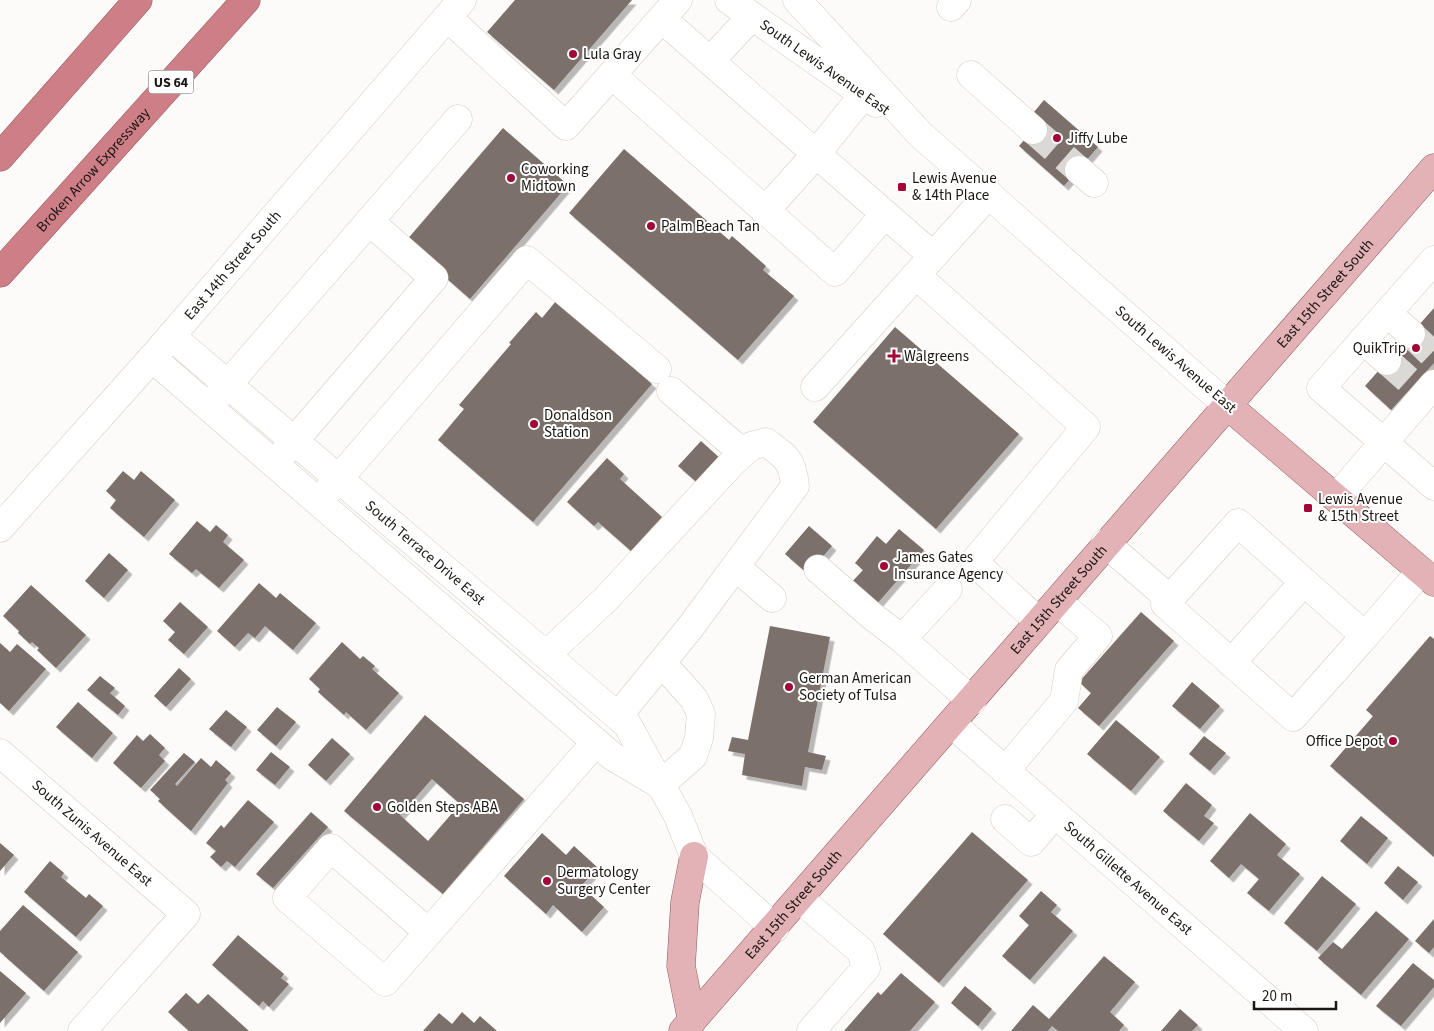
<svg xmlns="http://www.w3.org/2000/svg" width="1434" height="1031" font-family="'Source Sans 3',sans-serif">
<defs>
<filter id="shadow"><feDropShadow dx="4.5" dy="4.5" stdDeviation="0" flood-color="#0004"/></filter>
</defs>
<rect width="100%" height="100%" fill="#fdfbf9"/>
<!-- building -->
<path fill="#7b6f6a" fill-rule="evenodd" filter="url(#shadow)" d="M515,0h117l-78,90 -67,-58z
M1044,100l54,47 -34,39 -45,-40 23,-27 -8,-7z
M503,128l65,57 -98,114 -65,-57z
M624,149l105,91 3,-4 34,30 -3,4 31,26 -56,64 -169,-147z
M556,301l96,83 -119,138 -95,-82 26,-31 -5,-4 52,-61 -2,-1 27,-31 6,6z
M1434,308v55l-43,47 -26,-24z
M895,327l124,107 -83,95 -123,-107z
M701,441l22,20 -22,25 -23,-20z
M607,458l17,16 -4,5 42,38 -31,34 -33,-29 -4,4 -27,-24z
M123,471l11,9 7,-9 34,29 -31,37 -34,-29 6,-8 -10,-9z
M197,521l13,11 6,-7 12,10 -5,7 21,18 -25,28 -23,-19 -4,4 -23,-19z
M809,526l23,20 -24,28 -23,-20z
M899,529l25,21 -48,55 -25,-22 12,-13 -8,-7 22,-27 9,8z
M109,553l19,17 -24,28 -19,-17z
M259,583l17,15 4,-5 36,30 -23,27 -28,-24 -10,12 -7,-5 -13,14 -18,-16z
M31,585l55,50 -30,33 -19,-18 2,-2 -7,-6 -2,2 -12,-11 1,-2 -16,-15z
M180,602l28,25 -24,27 -16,-14 7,-8 -12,-11z
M1141,612l33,29 -75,85 -21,-18 13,-15 -12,-11z
M770,626l60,11 -22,115 18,4 -4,14 -17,-3 -3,19 -60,-11 3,-21 -17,-3 4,-14 16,3z
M1430,636l4,3v218l-104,-91 43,-50 -7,-6z
M342,642l18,17 3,-3 12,10 -3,3 27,24 -33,37 -20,-18 -2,3 -26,-23 2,-3 -11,-10z
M0,643l10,9 7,-8 29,25 -37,42 -9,-8z
M179,668l12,11 -25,28 -12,-11z
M100,676l15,12 -5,5 15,13 -7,9 -31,-25z
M1192,682l28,24 -20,23 -28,-23z
M78,702l35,31 -21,25 -36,-31z
M277,707l19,15 -20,24 -19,-16z
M226,710l21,17 -16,20 -22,-18z
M425,715l99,84 -81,95 -99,-83zM432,779l28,25 -32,37 -28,-26z
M1116,720l44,37 -29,34 -44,-37z
M150,734l15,14 -6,7 6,6 -24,27 -28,-25 24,-28 6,6z
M1204,736l22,17 -16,18 -21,-17z
M332,738l18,16 -24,27 -18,-16z
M271,752l19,15 -15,18 -19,-15z
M184,753l11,9 -20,22 2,2 24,-28 10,9 5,-7 15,13 -6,7 3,3 -37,48 -33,-30 2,-2 -10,-9z
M1186,783l26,22 -8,11 10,7 -15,18 -36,-30z
M248,800l26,22 -39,45 -8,-6 -6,6 -11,-10 6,-6 -10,-8 15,-18 3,3z
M311,812l17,15 -55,61 -17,-14z
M1250,813l36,31 -9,11 23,19 -31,37 -22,-18 12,-14 -18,-15 -12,14 -19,-17z
M1361,816l27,22 -21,26 -27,-23z
M972,832l56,48 -89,103 -56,-49z
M542,833l24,22 8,-9 24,22 -17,18 23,21 -22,25 -29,-27 -7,9 -42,-38z
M0,843l14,12 -14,16z
M50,861l14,12 -3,4 25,21 3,-4 14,12 -27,31 -52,-45z
M1398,866l20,16 -15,18 -19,-17z
M1322,876l34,28 -39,47 -33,-28z
M1041,891l16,14 -6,7 22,19 -43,49 -28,-24 27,-31 -10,-9z
M23,905l55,47 -34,39 -44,-39v-21z
M1376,911l33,28 -48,56 -43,-37 15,-16 9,7z
M1434,919v28l-5,6 -14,-12z
M238,935l46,39 -3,4 8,6 -20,23 -6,-6 -4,5 -47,-41z
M1104,956l31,26 -25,30 14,13 -5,6h-61l-6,-5 -4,5h-37l22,-26 16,14z
M1413,963l21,17v7l-33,39 -25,-20z
M0,971l26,22 -26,30z
M901,973l34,29 -25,29h-66l34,-39 3,3z
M965,986l27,23 -14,17 -27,-23z
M186,993l12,11 10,-10 41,37h-60l-21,-19z
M1180,1009l18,16 -6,6h-31z
M462,1012l12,11 6,-7 17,15h-74l16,-18 13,11z"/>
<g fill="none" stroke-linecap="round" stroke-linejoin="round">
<!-- minor-tunnel -->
<path stroke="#dbd9d6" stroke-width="28" stroke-dasharray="28 14" stroke-linecap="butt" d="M1033,130l46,40
M1411,334l23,22
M1387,361l27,24"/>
<!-- minor casing -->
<g stroke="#d6cbc2" stroke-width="29">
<g id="minor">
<path d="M729,0l147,103"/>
<path d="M797,0l123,134 307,271"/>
<path d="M951,7l6,-7"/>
<path d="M447,17l119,109 112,-126"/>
<path d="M710,61l42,-45"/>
<path d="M612,75l223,197 50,-58 -223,-195"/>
<path d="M971,75l62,55"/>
<path d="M1079,170l15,13"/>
<path d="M765,211l51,-57 48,-60"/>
<path d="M885,214l48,42"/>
<path d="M1434,260l-113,128 113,98"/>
<path d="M916,275l170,152 -112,135 65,60"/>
<path d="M1387,313l24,21"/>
<path id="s1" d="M171,336l456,388 51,92 16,40 81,72"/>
<path d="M1363,340l24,21"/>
<path d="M152,358l460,398 47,28"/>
<path d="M815,387l174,-193"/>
<path d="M671,391l72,62"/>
<path d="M216,398l242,-279"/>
<path d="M282,455l152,-177 -65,-57"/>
<path d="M328,491l199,-231 130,109"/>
<path d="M1336,498l98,-114"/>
<path d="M1238,523l127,113 -72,81 -128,-113z"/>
<path id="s2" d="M0,528l152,-170 310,-358"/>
<path d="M1105,543l65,56"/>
<path d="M736,567l36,31"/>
<path d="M818,569l54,47 30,23"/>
<path d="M948,589l-46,50 70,62"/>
<path d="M1365,636l56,-65"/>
<path d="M546,655l60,-56 127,-137 18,-16 15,-4c21,16 26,17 29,44l-106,143 -71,87"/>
<path d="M1231,663l73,-81"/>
<path id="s3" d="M952,724l352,307"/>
<path id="s4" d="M0,753l186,161 -104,117"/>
<path d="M1005,771l59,-70 5,-31 29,-34 -41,-35"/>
<path d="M660,785l33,-29 6,-18 2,-24 -7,-15 -32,-36"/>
<path d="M1005,819l26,23 24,-28"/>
<path d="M800,899l61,52 5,17 -55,63"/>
<path d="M428,932l-97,-84 -44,50 98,84 211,-240"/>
</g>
</g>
<!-- major casing -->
<g stroke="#8f5a5e" stroke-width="29">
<g id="major">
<path d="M1227,405l207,177"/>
<path d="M692,1021l-11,-55 4,-64 9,-46"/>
<path id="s5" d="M683,1031l751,-863"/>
</g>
</g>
<!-- highway casing -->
<g stroke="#8f5a5e" stroke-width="29">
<g id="highway">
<path d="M0,157l138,-157"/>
<path id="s6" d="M0,273l246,-273"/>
</g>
</g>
<!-- minor -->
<use href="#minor" stroke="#fff" stroke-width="28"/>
<!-- major -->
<use href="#major" stroke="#e2b2b6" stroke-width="28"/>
<!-- highway -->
<use href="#highway" stroke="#ce7e86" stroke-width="28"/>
</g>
<!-- markers -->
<g fill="#a3073a" stroke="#fff" stroke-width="2">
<circle cx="573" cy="54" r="5"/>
<circle cx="1057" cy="138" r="5"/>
<circle cx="511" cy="178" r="5"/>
<rect x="897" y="182" width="10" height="10" rx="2.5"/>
<circle cx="651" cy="226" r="5"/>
<circle cx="1416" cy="348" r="5"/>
<path d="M891.5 348.5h5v5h5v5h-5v5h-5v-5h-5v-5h5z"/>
<circle cx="534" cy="424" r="5"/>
<rect x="1303" y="503" width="10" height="10" rx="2.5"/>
<circle cx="884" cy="566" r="5"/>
<circle cx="789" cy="687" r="5"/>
<circle cx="1393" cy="741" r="5"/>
<circle cx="377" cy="807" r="5"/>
<circle cx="547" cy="881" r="5"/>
</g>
<g text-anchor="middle" stroke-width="4" stroke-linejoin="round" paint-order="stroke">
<!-- shield labels -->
<rect fill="#fff" stroke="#5f5c5a" stroke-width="1" x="148.5" y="70.5" width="45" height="23" rx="4"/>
<g font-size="14" font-weight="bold" fill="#1a1613">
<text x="171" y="87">US 64</text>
</g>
<!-- poi labels -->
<g font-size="15" fill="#1a1613" stroke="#fff" text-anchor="start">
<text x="583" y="59">Lula Gray</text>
<text x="1067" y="143">Jiffy Lube</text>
<text x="521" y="174">Coworking<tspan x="521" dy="17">Midtown</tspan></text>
<text x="912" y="183">Lewis Avenue<tspan x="912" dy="17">&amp; 14th Place</tspan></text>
<text x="661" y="231">Palm Beach Tan</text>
<text x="1406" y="353" text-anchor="end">QuikTrip</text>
<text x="904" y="361">Walgreens</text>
<text x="544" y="420">Donaldson<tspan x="544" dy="17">Station</tspan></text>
<text x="1318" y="504">Lewis Avenue<tspan x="1318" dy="17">&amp; 15th Street</tspan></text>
<text x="894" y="562">James Gates<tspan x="894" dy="17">Insurance Agency</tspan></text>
<text x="799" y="683">German American<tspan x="799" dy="17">Society of Tulsa</tspan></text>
<text x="1383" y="746" text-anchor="end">Office Depot</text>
<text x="387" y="812">Golden Steps ABA</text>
<text x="557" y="877">Dermatology<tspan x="557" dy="17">Surgery Center</tspan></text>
</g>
<!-- street labels -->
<g font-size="15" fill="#1a1613" stroke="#fff">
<text transform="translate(825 67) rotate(35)" y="5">South Lewis Avenue East</text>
<text dy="5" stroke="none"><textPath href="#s6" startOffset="139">Broken Arrow Expressway</textPath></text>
<text dy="5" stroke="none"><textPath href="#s2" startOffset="351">East 14th Street South</textPath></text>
<text dy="5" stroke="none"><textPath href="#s5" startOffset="978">East 15th Street South</textPath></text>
<text transform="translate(1176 359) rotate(41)" y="5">South Lewis Avenue East</text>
<text dy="5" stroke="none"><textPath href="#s1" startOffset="334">South Terrace Drive East</textPath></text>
<text dy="5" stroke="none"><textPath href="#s5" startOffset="572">East 15th Street South</textPath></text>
<text dy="5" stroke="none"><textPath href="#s4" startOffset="122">South Zunis Avenue East</textPath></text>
<text dy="5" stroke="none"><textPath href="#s3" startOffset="234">South Gillette Avenue East</textPath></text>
<text dy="5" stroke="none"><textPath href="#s5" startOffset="168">East 15th Street South</textPath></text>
</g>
</g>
<!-- scale -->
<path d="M1254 1001v8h82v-8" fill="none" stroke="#1a1613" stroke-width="2.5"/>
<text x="1262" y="1001" font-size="15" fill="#1a1613" stroke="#ffffff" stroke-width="4" paint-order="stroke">20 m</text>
</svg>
